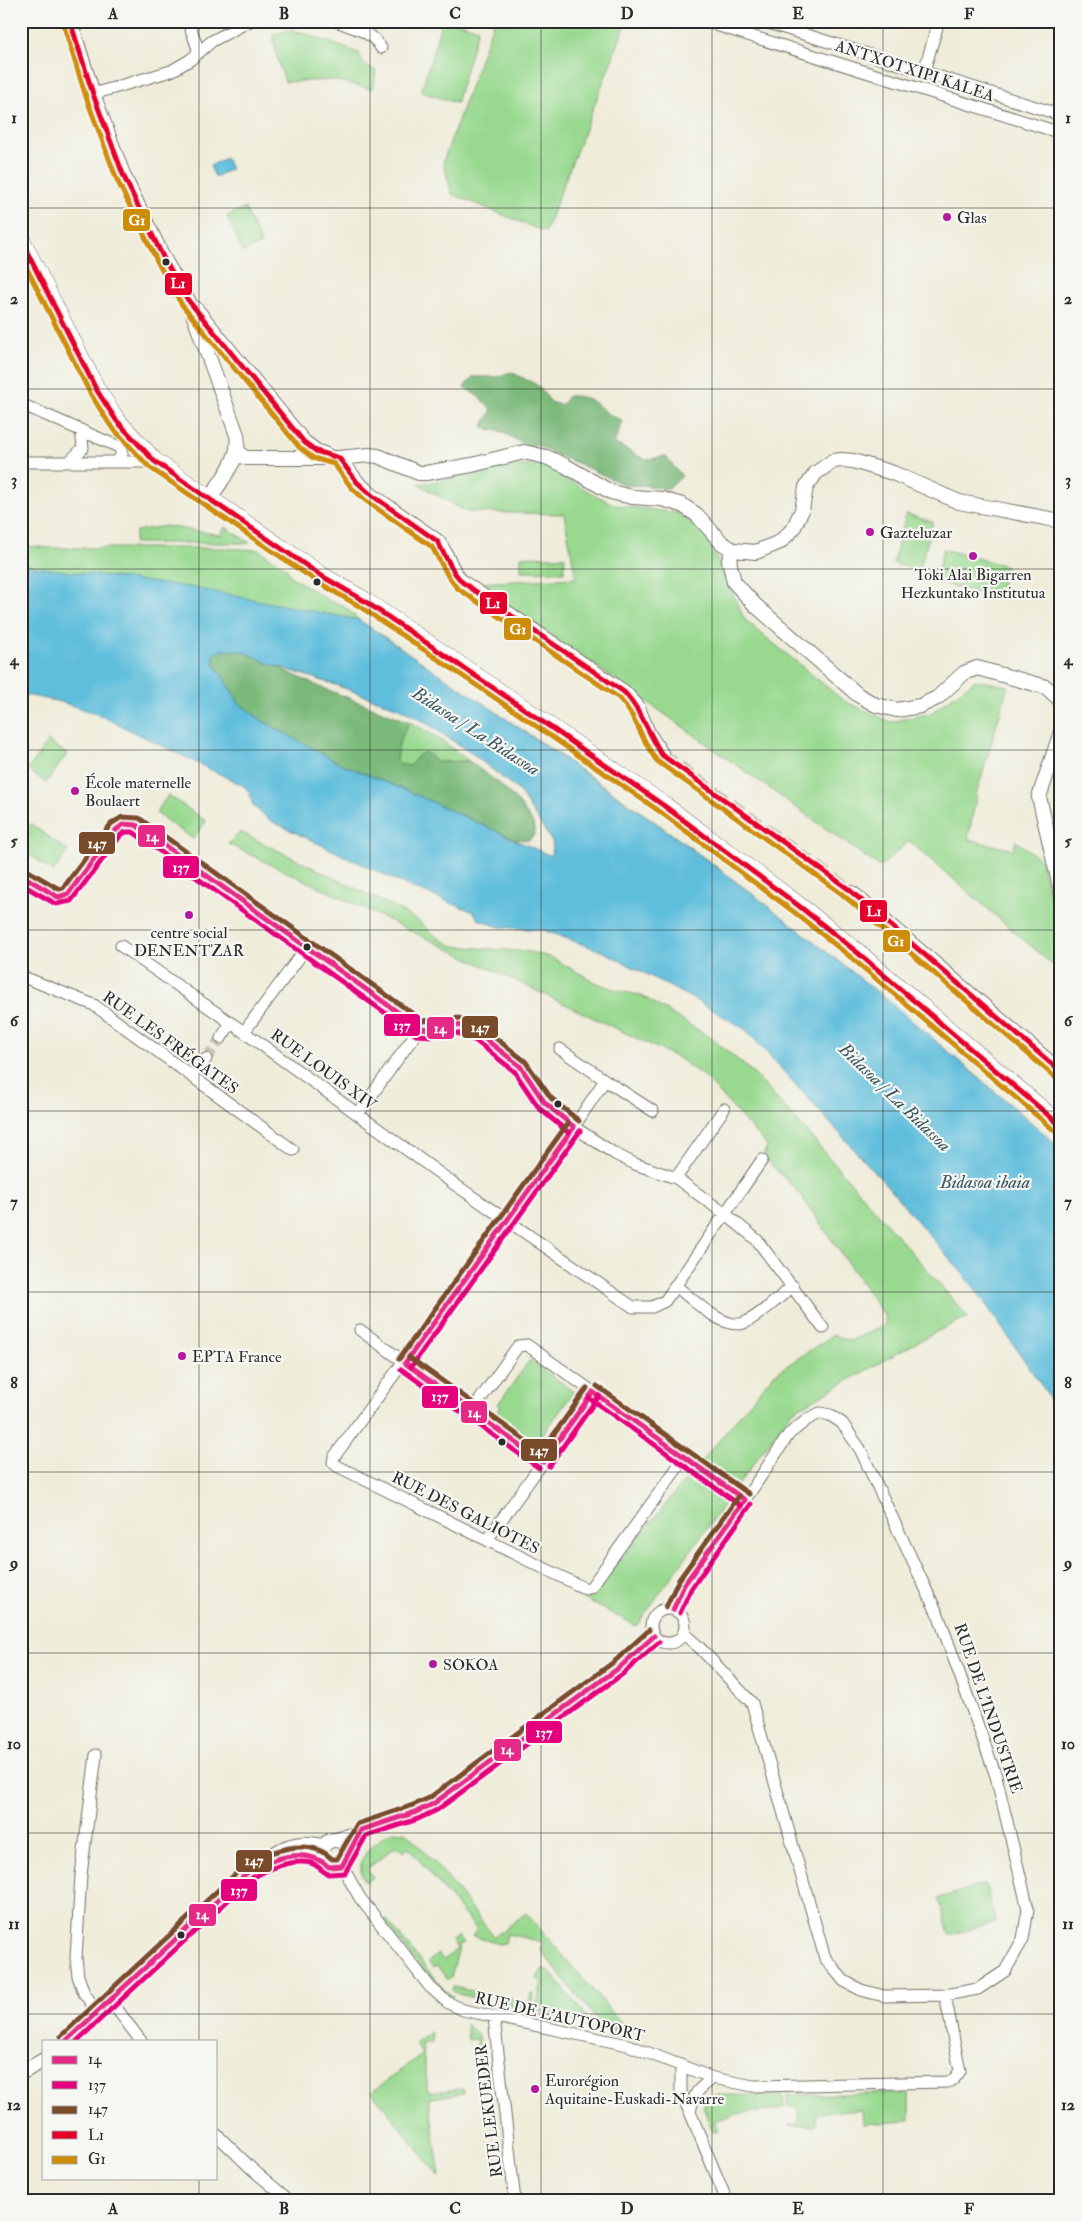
<svg xmlns="http://www.w3.org/2000/svg" width="1082" height="2222" font-family="'IM FELL Double Pica',serif">
<rect width="100%" height="100%" fill="#f6f6f2"/>
<filter id="ink" filterUnits="userSpaceOnUse"><feTurbulence type="fractalNoise" baseFrequency=".02" numOctaves="2"/><feDisplacementMap in="SourceGraphic" scale="10" xChannelSelector="R" yChannelSelector="G"/><feConvolveMatrix kernelMatrix="1 2 1 2 8 2 1 2 1" color-interpolation-filters="sRGB"/></filter>
<filter id="wash" filterUnits="userSpaceOnUse"><feTurbulence type="fractalNoise" baseFrequency=".0096" numOctaves="4" result="noise"/><feDisplacementMap in="SourceGraphic" scale="20" xChannelSelector="R" yChannelSelector="G"/><feGaussianBlur stdDeviation="1.12" result="paint"/><feColorMatrix in="noise" values="0 0 0 0 0 0 0 0 0 0 0 0 0 0 0 0 0 1.4 0 .05"/><feComposite in="paint" operator="in"/></filter>
<g filter="url(#wash)">
<rect width="100%" height="100%" fill="#efecd9"/>
<!-- green -->
<path fill="#98d98f" stroke="#62825d" d="M442,21h12l24,8 -22,74 -35,-11z
M494,21h133l-82,211 -93,-38 -9,-32z
M288,30l13,2 58,21 5,12 12,6 -3,18 -41,-9 -47,2 -9,-28 -3,-19z
M245,208l16,36 -19,8 -15,-36z
M542,465l51,29 22,11 62,8 27,19 41,88 99,81 47,21 40,-9 44,-33 33,6 -31,106 -9,47 45,11 3,-9 24,18 21,75v15l-8,16 -144,-124 -29,26 -245,-174 -156,-107 -3,-3 100,-5 -12,-64 -97,-2 -49,-28 27,-4 55,-14z
M906,514l27,8 -14,49 -26,-8z
M166,526l55,9 4,-8 25,16h-116l2,-12z
M21,546l30,2h170l38,2 27,18 4,8 41,26 12,3 16,15c138,93 278,184 409,286 101,77 196,159 293,242l-510,-292 2,-13 -34,-52 -45,-36 -49,-33 -26,-14 -63,-23 -69,-22 -15,-8 -32,-5 -199,-54z
M943,549l63,17 -8,32 -63,-16z
M521,556l44,1 -1,15 -43,-1z
M410,722l25,14 34,25 -33,1 -6,-8 -12,2 -8,10 -11,-2 -3,-6 4,-19z
M48,741l19,13 -21,29 -18,-13z
M168,795l38,26 -13,18 -37,-26z
M31,824l37,27 -15,21 -32,-24v-11z
M240,832l150,73 27,15 21,18 15,8 77,6 20,5 47,26 16,6 29,7 69,42 39,32 47,51 171,196 -36,17 -141,78 -155,214 -62,-32h17l182,-219 60,-40 17,6 35,-16v-8l-85,-123 -37,-38 4,-10 -60,-67 -29,-21 -450,-214z
M530,1360l44,32 -39,53 -44,-31 3,-3 2,2 5,-7 -3,-2z
M394,1831l11,1 6,5 31,34 52,66 32,-24 105,121 -32,-7 -3,-8 -55,-68 2,-9 -36,-8 -2,9 -6,1 -27,-8 5,-6 -69,-83 -6,5 -6,-6 -29,23 6,8 -7,5c-17,-21 11,-44 28,-51z
M985,1884l11,38 -47,13 -10,-37z
M386,1919l59,72 8,5 -1,2c-22,-13 -51,-56 -68,-77z
M458,1936l6,7 -4,1 -9,33 -3,3 -11,-14 -3,2 -6,-6 10,-8 6,6 13,-11 -5,-8z
M543,1968l12,10 33,41 -1,5 -52,-12 7,-30 -5,-4z
M453,1987l29,6 -2,6 -22,-5 -6,-4z
M531,1993l3,1 -4,16 -37,-8v-7l36,8z
M466,2024l12,12 6,30 -3,1 2,19 -7,-47 -8,1z
M431,2032l1,10 -10,2 6,48 36,-3v4l-35,5 11,79 -68,-85 50,-38 -7,-10z
M909,2093v28l-46,3 -1,-14 -46,3v12l-26,1v-2h9l-2,-16 -9,-1 -1,-12z
M712,2095h71l2,12 -8,3 -41,4 -22,7 5,9 -6,2 -10,-25 5,-9z"/>
<!-- forest -->
<path fill="#7ab97a" stroke="#527252" d="M511,372l26,13 15,18 10,2 6,-9c31,-1 29,16 52,23l2,3 -8,21 32,17 19,-4 17,20 -13,13 -26,-4 -16,1 -52,-24 -24,-9 -16,-9 -6,3 -27,-15 -19,-4v-3l9,-15 -13,-13 -15,-10 9,-10h23z
M220,650l21,1 11,4 61,29 97,38 -10,17 -4,19 3,6 11,2 8,-10 7,-4 11,10 33,-1 32,24 18,18 14,20 2,11 -6,6 -15,-1 -104,-47 -71,-29 -78,-43 -22,-17 -25,-40 -1,-8z"/>
<!-- water -->
<path fill="#5ebedc" stroke="#447484" fill-rule="evenodd" d="M226,158l5,11 -16,8 -5,-11z
M21,563l13,4 155,20 170,33 146,98 165,115 97,72 117,92 177,151v286l-13,-39 -74,-108 -85,-99 -143,-158 -49,-29 -93,-49 -61,-22 -44,-3 -21,-8 -4,-7 -64,-25 -139,-66 -18,-15 -4,-14 -5,-6 -147,-72 -36,-12 -40,-8zM221,650l20,1 11,4 15,8 69,22 63,23 26,14 49,33 45,36 34,52 -2,13 -141,-64 -71,-29 -78,-43 -22,-17 -25,-40 -1,-8z"/>
</g>
<g filter="url(#ink)">
<g fill="none" stroke-linecap="round" stroke-linejoin="round">
<!-- minor-tunnel -->
<path stroke="#c8c5b6" stroke-width="11" stroke-dasharray="11 5.5" stroke-linecap="butt" d="M206,1059l15,-21"/>
<!-- tertiary-tunnel -->
<path stroke="#c8c5b6" stroke-width="14" stroke-dasharray="14 7" stroke-linecap="butt" d="M662,755l190,138"/>
<!-- minor casing -->
<g stroke="#706f68" stroke-width="13">
<path id="minor" d="M188,21l11,31
M336,21c17,7 36,10 45,27
M703,21l358,112
M762,21l299,94
M924,71l15,-50
M93,94l78,-23 19,-11 22,-19 38,-20
M21,404l98,43 3,7 -5,8
M70,461l13,-13 -2,-18
M21,462h124l12,3
M1047,835l14,4
M21,875l37,22 10,-3 48,-64 8,-6 12,1 284,203 12,1 26,-4 13,4 49,37 25,37 29,24 41,27 20,10 41,14 48,35 33,27 66,88
M121,946l123,86 213,154 176,121h19l13,-6 97,-141
M21,976l73,29 199,145
M244,1032l63,-85
M221,1038l10,-15
M560,1049l45,31
M192,1076l14,-17
M653,1111l-48,-31 -40,60 -231,317 -1,5 4,4 249,123 5,-2 94,-130
M358,1114l62,-86
M676,1178l48,-69
M676,1286c15,12 50,47 70,36 16,-8 32,-24 47,-36
M360,1330l183,132
M472,1411l46,-65 9,-1 218,155
M487,1540l106,-148
M651 1626a17 17 0 1 1 34 0a17 17 0 1 1-34 0Z
M673,1610l11,-25 61,-85 44,-66 19,-15 12,-6 10,2 12,8 18,26 79,168 57,159 32,133 -5,30 -18,32 -27,18 -33,6 -61,1 -23,-6 -17,-9 -19,-23 -73,-255 -53,-56 -16,-14
M96,1755l-15,120 -5,83 2,18 6,17 13,18
M335,1839l81,-27 17,-8 187,-137 34,-31
M349,1850l12,-20
M342,1866l18,32 70,89 17,15 16,8 165,35 85,33 40,8 195,-4 6,-3 6,-8 -15,-76
M110,2000l31,41
M494,2018l21,183
M681,2065v29l9,18c4,-19 7,-22 23,-34
M690,2112l37,89
M216,2134l37,36 37,31"/>
</g>
<!-- tertiary casing -->
<g stroke="#706f68" stroke-width="16">
<path id="tertiary" d="M70,21l23,73 31,83 41,84 23,39 49,135c4,22 -13,41 -24,59
M195,308l109,134 12,9 12,5
M238,450l3,6 6,2h92l30,-3 9,1 41,17h7l46,-8 52,-13 22,5 18,8 47,27 21,5 30,2 20,6 15,10 25,28 11,7 23,2 24,-10 13,-13 9,-19 4,-23 10,-14 17,-12 9,-1 11,1 40,12 66,29 102,19
M339,458l18,24 13,12 67,47c11,12 12,29 25,41l162,110 13,14 11,27 14,22
M733,550l-4,10 5,22 21,23 103,90 18,10 21,5 23,-4 17,-8 27,-25 13,-5 69,19 15,14
M1061,732l-22,65 22,94
M852,893l209,179
M321 1854a14 14 0 1 1 28 0a14 14 0 1 1-28 0Z
M277,1860l22,-5 22,4
M66,2041l182,-169c16,-10 35,-28 55,-28 7,-1 14,1 20,2
M21,2073l23,-13"/>
</g>
<!-- primary casing -->
<g stroke="#706f68" stroke-width="19">
<path id="primary" d="M21,240l75,149 20,31 38,41 166,114 43,25 151,102 149,103 136,101 59,47 203,173"/>
</g>
<!-- minor -->
<use href="#minor" stroke="#fff" stroke-width="11"/>
<!-- tertiary -->
<use href="#tertiary" stroke="#fff" stroke-width="14"/>
<!-- primary -->
<use href="#primary" stroke="#fff" stroke-width="18"/>
<!-- bus-1 casing -->
<g stroke="#f6f6f2" stroke-width="9">
<path id="bus-1" d="M21,875l37,22 10,-3 48,-64 8,-6 12,1 284,203 12,1 26,-4 22,10 40,31 25,37 29,24
M405,1363l169,-236
M405,1363l138,99
M593,1392l152,108
M543,1462l50,-70
M673,1610l11,-25 61,-85
M66,2041l182,-169c25,-14 58,-26 81,-5l13,-1 19,-36 55,-18 17,-8 187,-137 34,-31"/>
</g>
<!-- bus-2 casing -->
<g stroke="#f6f6f2" stroke-width="9">
<path id="bus-2" d="M21,884l35,20 15,-3 50,-66 5,-3h7l283,203 16,1 25,-3 19,8 38,30 25,37 30,25
M411,1367l169,-236
M401,1369l138,99
M589,1398l152,108
M549,1466l50,-70
M680,1613l11,-24 60,-85
M77,2041l175,-163c16,-9 40,-19 59,-15 7,2 10,8 17,11l17,-1 21,-37 52,-17 19,-9 187,-137 35,-31"/>
</g>
<!-- bus-3 casing -->
<g stroke="#f6f6f2" stroke-width="9">
<path id="bus-3" d="M25,869l34,20 4,-1 48,-64 11,-7 17,1 284,203 36,-3 25,11 41,32 26,37 28,23
M409,1357l138,99
M399,1359l169,-236
M597,1386l152,108
M537,1458l50,-70
M666,1607l12,-26 61,-85
M61,2036l183,-170c23,-14 65,-31 88,-7h5l20,-35 56,-19 16,-7 186,-137 34,-31"/>
</g>
<!-- bus-4 casing -->
<g stroke="#f6f6f2" stroke-width="9">
<path id="bus-4" d="M70,21l23,73 31,83 41,84 23,39 116,142 12,9 23,7 18,24 13,12 67,47 17,31 8,10 162,110c17,18 25,42 38,63l185,133 214,184
M21,240l75,149 20,31 38,41 166,114 43,25 151,102 149,103 136,101 59,47 203,173"/>
</g>
<!-- bus-5 casing -->
<g stroke="#f6f6f2" stroke-width="9">
<path id="bus-5" d="M63,23l23,74 31,83 42,85 23,40 117,142 14,11 21,6 17,23 14,13 67,47 16,29 9,12 162,110c18,19 22,42 38,63l185,133 214,184
M21,257l69,136 20,32 39,42 167,114 43,25 151,102 149,103 135,101 59,47 203,173"/>
</g>
<!-- bus-1 -->
<use href="#bus-1" stroke="#e62987" stroke-width="5"/>
<!-- bus-2 -->
<use href="#bus-2" stroke="#e5007d" stroke-width="5"/>
<!-- bus-3 -->
<use href="#bus-3" stroke="#7a4b2a" stroke-width="5"/>
<!-- bus-4 -->
<use href="#bus-4" stroke="#e4002b" stroke-width="5"/>
<!-- bus-5 -->
<use href="#bus-5" stroke="#ce8d09" stroke-width="5"/>
</g>
</g>
<!-- grid -->
<path fill="none" stroke="#2b2b2b" stroke-width="1" stroke-opacity="0.55" d="M199,21v2020M370,21v2180M541,21v2180M712,21v2180M883,21v2180M21,208h1040M21,389h1040M21,569h1040M21,750h1040M21,930h1040M21,1111h1040M21,1292h1040M21,1472h1040M21,1653h1040M21,1833h1040M21,2014h1040M199,2178v23"/>
<!-- markers -->
<g fill="#b5179e" stroke="#f6f6f2" stroke-width="2">
<circle cx="947" cy="217" r="5"/>
<circle cx="870" cy="532" r="5"/>
<circle cx="973" cy="556" r="5"/>
<circle cx="75" cy="791" r="5"/>
<circle cx="189" cy="915" r="5"/>
<circle cx="182" cy="1356" r="5"/>
<circle cx="433" cy="1664" r="5"/>
<circle cx="535" cy="2089" r="5"/>
</g>
<g fill="#2b2b2b" stroke="#f6f6f2" stroke-width="2">
<circle cx="166" cy="262" r="4.5"/>
<circle cx="317" cy="582" r="4.5"/>
<circle cx="307" cy="947" r="4.5"/>
<circle cx="558" cy="1104" r="4.5"/>
<circle cx="502" cy="1442" r="4.5"/>
<circle cx="181" cy="1935" r="4.5"/>
</g>
<g text-anchor="middle" stroke-width="4.5" stroke-linejoin="round" paint-order="stroke">
<!-- street labels -->
<g font-size="16" fill="#2b2b2b" stroke="#f6f6f2">
<text transform="translate(915 70) rotate(18)" y="6">ANTXOTXIPI KALEA</text>
<text transform="translate(171 1042) rotate(36)" y="6">RUE LES FRÉGATES</text>
<text transform="translate(324 1069) rotate(36)" y="6">RUE LOUIS XIV</text>
<text transform="translate(466 1512) rotate(27)" y="6">RUE DES GALIOTES</text>
<text transform="translate(989 1708) rotate(71)" y="6">RUE DE L'INDUSTRIE</text>
<text transform="translate(560 2016) rotate(13)" y="6">RUE DE L'AUTOPORT</text>
<text transform="translate(488 2111) rotate(-97)" y="6">RUE LEKUEDER</text>
</g>
<!-- poi labels -->
<g font-size="16" fill="#2b2b2b" stroke="#f6f6f2" text-anchor="start">
<text x="957" y="223">Glas</text>
<text x="880" y="538">Gazteluzar</text>
<text x="973" y="580" text-anchor="middle">Toki Alai Bigarren<tspan x="973" dy="18">Hezkuntako Institutua</tspan></text>
<text x="85" y="788">École maternelle<tspan x="85" dy="18">Boulaert</tspan></text>
<text x="189" y="938" text-anchor="middle">centre social<tspan x="189" dy="18">DENENTZAR</tspan></text>
<text x="192" y="1362">EPTA France</text>
<text x="443" y="1670">SOKOA</text>
<text x="545" y="2086">Eurorégion<tspan x="545" dy="18">Aquitaine-Euskadi-Navarre</tspan></text>
</g>
<!-- water labels -->
<g font-size="18" font-style="italic" fill="#3a5760" stroke="#f6f6f2">
<text transform="translate(476 731) rotate(33)" y="6">Bidasoa / La Bidassoa</text>
<text transform="translate(895 1097) rotate(44)" y="6">Bidasoa / La Bidassoa</text>
<text x="985" y="1188">Bidasoa ibaia</text>
</g>
</g>
<g stroke="#f6f6f2" stroke-width="2">
<rect x="122" y="208" width="29" height="24" rx="5" fill="#ce8d09"/>
<rect x="164" y="272" width="29" height="24" rx="5" fill="#e4002b"/>
<rect x="479" y="591" width="29" height="24" rx="5" fill="#e4002b"/>
<rect x="503" y="617" width="29" height="24" rx="5" fill="#ce8d09"/>
<rect x="137" y="824" width="29" height="24" rx="5" fill="#e62987"/>
<rect x="78" y="831" width="38" height="24" rx="5" fill="#7a4b2a"/>
<rect x="162" y="855" width="38" height="24" rx="5" fill="#e5007d"/>
<rect x="859" y="899" width="29" height="24" rx="5" fill="#e4002b"/>
<rect x="882" y="929" width="29" height="24" rx="5" fill="#ce8d09"/>
<rect x="383" y="1013" width="38" height="24" rx="5" fill="#e5007d"/>
<rect x="461" y="1015" width="38" height="24" rx="5" fill="#7a4b2a"/>
<rect x="426" y="1016" width="29" height="24" rx="5" fill="#e62987"/>
<rect x="421" y="1385" width="38" height="24" rx="5" fill="#e5007d"/>
<rect x="460" y="1400" width="28" height="24" rx="5" fill="#e62987"/>
<rect x="520" y="1438" width="38" height="24" rx="5" fill="#7a4b2a"/>
<rect x="525" y="1720" width="38" height="24" rx="5" fill="#e5007d"/>
<rect x="493" y="1738" width="29" height="24" rx="5" fill="#e62987"/>
<rect x="235" y="1849" width="38" height="24" rx="5" fill="#7a4b2a"/>
<rect x="220" y="1878" width="38" height="24" rx="5" fill="#e5007d"/>
<rect x="188" y="1903" width="29" height="24" rx="5" fill="#e62987"/>
</g>
<g font-size="14" text-anchor="middle" font-weight="bold" fill="#fff">
<text x="137" y="225">G1</text>
<text x="178" y="288">L1</text>
<text x="493" y="608">L1</text>
<text x="518" y="634">G1</text>
<text x="152" y="841">14</text>
<text x="97" y="848">147</text>
<text x="181" y="872">137</text>
<text x="874" y="916">L1</text>
<text x="896" y="946">G1</text>
<text x="402" y="1030">137</text>
<text x="480" y="1032">147</text>
<text x="440" y="1033">14</text>
<text x="440" y="1401">137</text>
<text x="474" y="1417">14</text>
<text x="539" y="1455">147</text>
<text x="544" y="1737">137</text>
<text x="507" y="1754">14</text>
<text x="254" y="1865">147</text>
<text x="239" y="1895">137</text>
<text x="202" y="1919">14</text>
</g>
<!-- margin -->
<rect width="1082" height="2222" fill="none" stroke="#f6f6f2" stroke-width="55"/>
<!-- legend -->
<rect x="42" y="2040" width="175" height="140" fill="#f6f6f2" stroke="#a5a5a2"/>
<rect x="52" y="2056" width="25" height="8" fill="#e62987" stroke="#a5a5a2"/>
<text x="88" y="2064" font-size="15" fill="#2b2b2b">14</text>
<rect x="52" y="2081" width="25" height="8" fill="#e5007d" stroke="#a5a5a2"/>
<text x="88" y="2090" font-size="15" fill="#2b2b2b">137</text>
<rect x="52" y="2106" width="25" height="8" fill="#7a4b2a" stroke="#a5a5a2"/>
<text x="88" y="2114" font-size="15" fill="#2b2b2b">147</text>
<rect x="52" y="2131" width="25" height="8" fill="#e4002b" stroke="#a5a5a2"/>
<text x="88" y="2140" font-size="15" fill="#2b2b2b">L1</text>
<rect x="52" y="2156" width="25" height="8" fill="#ce8d09" stroke="#a5a5a2"/>
<text x="88" y="2164" font-size="15" fill="#2b2b2b">G1</text>
<rect x="28" y="28" width="1026" height="2166" fill="none" stroke="#2b2b2b" stroke-width="2"/>
<g font-size="16" text-anchor="middle" font-weight="bold" fill="#2b2b2b">
<text x="113" y="19">A</text>
<text x="284" y="19">B</text>
<text x="455" y="19">C</text>
<text x="627" y="19">D</text>
<text x="798" y="19">E</text>
<text x="969" y="19">F</text>
<text x="14" y="123">1</text>
<text x="1068" y="123">1</text>
<text x="14" y="304">2</text>
<text x="1068" y="304">2</text>
<text x="14" y="485">3</text>
<text x="1068" y="485">3</text>
<text x="14" y="665">4</text>
<text x="1068" y="665">4</text>
<text x="14" y="846">5</text>
<text x="1068" y="846">5</text>
<text x="14" y="1026">6</text>
<text x="1068" y="1026">6</text>
<text x="14" y="1207">7</text>
<text x="1068" y="1207">7</text>
<text x="14" y="1388">8</text>
<text x="1068" y="1388">8</text>
<text x="14" y="1568">9</text>
<text x="1068" y="1568">9</text>
<text x="14" y="1749">10</text>
<text x="1068" y="1749">10</text>
<text x="14" y="1929">11</text>
<text x="1068" y="1929">11</text>
<text x="14" y="2110">12</text>
<text x="1068" y="2110">12</text>
<text x="113" y="2214">A</text>
<text x="284" y="2214">B</text>
<text x="455" y="2214">C</text>
<text x="627" y="2214">D</text>
<text x="798" y="2214">E</text>
<text x="969" y="2214">F</text>
</g>
</svg>
